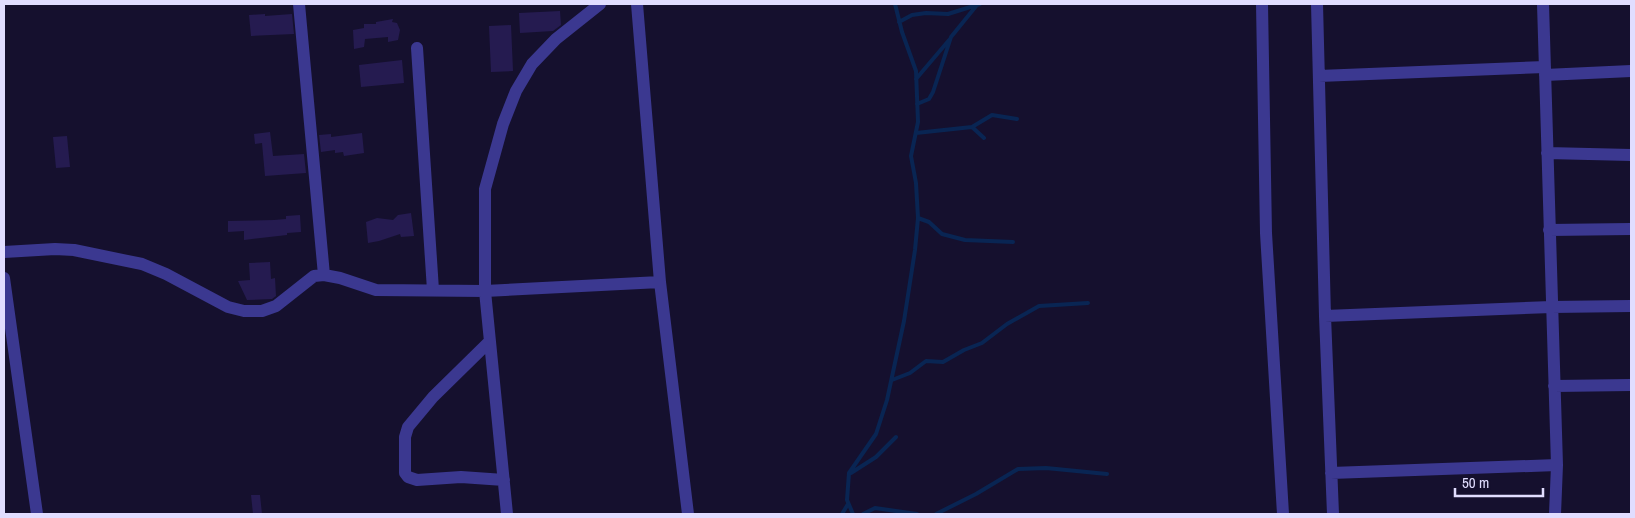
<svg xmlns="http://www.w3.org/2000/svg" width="1635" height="518" font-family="'Archivo Narrow',sans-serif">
<rect width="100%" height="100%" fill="#15102e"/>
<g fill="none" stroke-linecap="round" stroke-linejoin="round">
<!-- stream -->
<path stroke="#092553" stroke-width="4" d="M899,22l13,-7 14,-2 22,1 32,-10
M916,79l34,-40
M917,104l12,-5 4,-7 18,-55 26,-32
M972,127l20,-12 25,4
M916,133l56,-6 12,11
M918,218l11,4 13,12 23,6 48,2
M892,380l18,-7 16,-12 17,1 21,-12 18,-7 25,-19 32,-18 49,-3
M851,473l25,-16 20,-20
M842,514l6,-10
M853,514l-6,-14 2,-27 27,-39 11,-34 17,-79 11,-71 3,-32 -2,-35 -5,-27 7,-34 -2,-51 -14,-39 -7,-28
M863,514l12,-6 42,6
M936,514l40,-20 42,-25 28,-1 61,6"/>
</g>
<!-- building -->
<path fill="#251b50" d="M560,11l1,14 -8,6 -33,2 -1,-20z
M265,14v2l27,-2 2,20 -43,2 -2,-21z
M393,19l-1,3 5,1 3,7 -2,10 -10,2v-5l-23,2 -1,8 -10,2 -1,-19 11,-2v-4h12v-2z
M511,25l2,46 -22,1 -2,-46z
M402,60l2,23 -43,4 -2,-22z
M270,132l3,24 31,-2 2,19 -41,3 -3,-33 -7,1 -1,-10z
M362,133l2,20 -20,3 -1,-4 -8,1v-3l-14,2 -2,-17 12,-1v3z
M67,136l3,31 -14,1 -3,-31z
M411,213l3,23 -13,1 -1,-3 -21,7 -11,2 -2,-21 11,-4 16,2 5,-5z
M300,215l1,17 -14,1v2l-43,5v-9l-16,1v-11l46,-1 12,-1v-3z
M270,262l1,17 4,-1 1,18 -4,3 -25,1 -9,-19 12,-1 -1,-17z
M251,495h9l2,19h-9z"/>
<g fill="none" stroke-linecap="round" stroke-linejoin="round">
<!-- minor -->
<path stroke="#3b3890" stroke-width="12" d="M299,4l25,271
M637,4l23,278 28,232
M1262,4l4,229 17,281
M1317,4l8,312 8,198
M1543,4l14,461 -2,49
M417,48l16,242
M1545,75l86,-4
M1319,76l226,-9
M1547,153l84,2
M1549,230l82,-1
M4,252l51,-3 19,1 68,14 24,10 62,33 16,4h18l14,-5 38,-30 10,-1 16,3 36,12 109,1 175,-9
M4,278l33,236
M1325,316l226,-9 80,-1
M490,341l-57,56 -25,30 -3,10v36l3,4 9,3 44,-3 43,3
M1554,386l77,-1
M1331,473l226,-8
M507,514l-22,-223v-102l18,-65 13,-33 16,-27 24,-25 44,-35"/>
</g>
<!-- border -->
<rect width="1635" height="518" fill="none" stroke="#e1ddff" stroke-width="10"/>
<!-- scale -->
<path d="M1455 488v8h88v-8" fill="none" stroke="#e1ddff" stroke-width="2.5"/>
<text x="1462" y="488" font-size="15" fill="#e1ddff" stroke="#15102e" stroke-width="4" paint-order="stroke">50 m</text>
</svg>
